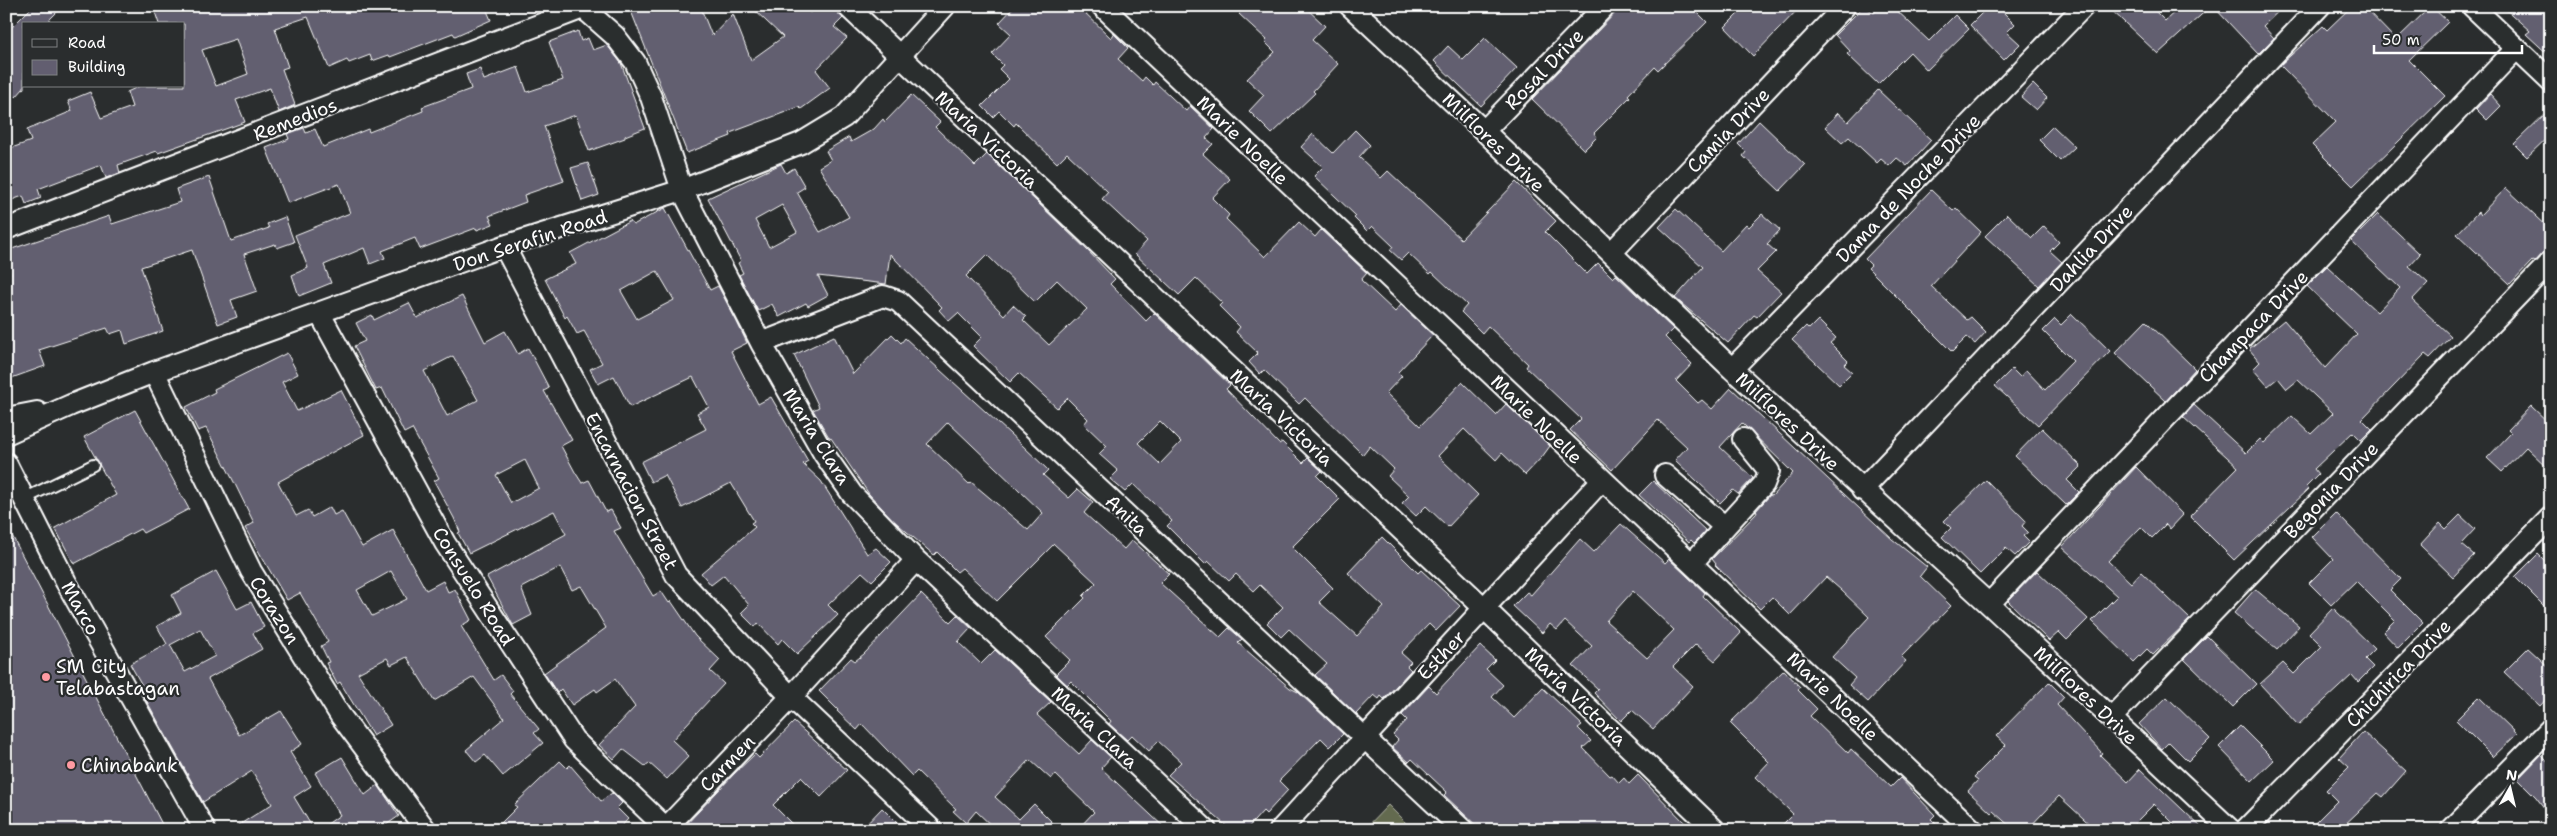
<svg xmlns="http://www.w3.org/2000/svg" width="2557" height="836" font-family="'Shantell Sans',sans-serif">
<rect width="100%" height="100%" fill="#2a2d2e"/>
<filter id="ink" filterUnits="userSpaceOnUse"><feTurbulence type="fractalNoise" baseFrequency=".02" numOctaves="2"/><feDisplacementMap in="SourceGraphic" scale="10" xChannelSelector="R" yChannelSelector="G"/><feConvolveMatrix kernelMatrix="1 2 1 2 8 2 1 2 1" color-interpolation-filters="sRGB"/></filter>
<g filter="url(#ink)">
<!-- green -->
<path fill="#646a4f" stroke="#b2b4a7" d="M1388,805l25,25h-49z"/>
<!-- building -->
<path fill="#625e70" stroke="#fff" fill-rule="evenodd" d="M33,6h30l-18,18h-21v64l-8,9 -10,-9v-55z
M153,6h332l6,14 -36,16 -2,-3 -63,24 -1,-2 -17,6 -2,-6 -21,8 -2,-3 -18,8 -21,-51 -33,11 13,39 -6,2 13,36 -16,7 -9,-24 -34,12 9,22 -87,31 -1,-2 -39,14 2,8 -14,5 -5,-13 -63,24 3,9 -15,6 -3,-8 -17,6v-52l25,-9 -4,-11 45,-19 -4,-10 22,-9 11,26 31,-11 -5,-15 13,-6h44v-62h-25zM236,39l12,35 -32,12 -14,-36z
M629,6h71l12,30 21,-22 18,46 32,-23 -33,-31h53l7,7 6,-7h19l8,12 -9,9 13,11 -31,32 14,18 -29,21 -2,-2 -69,26 1,3 -44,17z
M1015,6h63l33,32 3,-4 14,14 -10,11 24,22 3,-4 8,8 2,-3 31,29 4,-5 24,23 -8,9 7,6 -10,10 27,25 -18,19 17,17 -3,4 39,38 34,-35 16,15 6,-7 46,43 -6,7 34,32 6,-7 32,30 -35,37 4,4 -16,17 34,33 42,-44 34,33 10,-11 44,42 -8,11 -17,18 -23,-22 -6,7 -32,-31 -26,27 40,39 -30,32 -22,-21 -10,10 -14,-13 7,-7 -21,-20 6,-7 -24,-23 -7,9 -58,-57 -6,6 -35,-34 -4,4 -11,-12 9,-9 -22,-21 4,-5 -21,-21 3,-3 -26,-25 -17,17 -44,-41 12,-13 -45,-42 6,-7 -41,-39 -10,10 -41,-40 -2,3 -15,-15 -6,6 -11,-11 27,-27 -10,-10 4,-4 -11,-11 19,-20 -12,-11z
M1247,6h57l21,20 -13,14 26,24 -25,27 2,2 -43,41 -23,-23 15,-16 -17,-16 28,-27 -10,-10 2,-2 -28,-26z
M1622,6h69l16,16 -49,48 -3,-3 -27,28 2,2 -36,36 3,4 -13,13 -52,-51z
M1746,6h55l-48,50 -28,-29z
M1864,6l10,7 7,-7h11l37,35 26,-26 14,14 -42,41 -17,-18 -32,32 -31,-30 3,-3 -15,-16z
M1989,6h8l18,18 -8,8 13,12 -16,16 -34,-35z
M2107,6h43l15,15 16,-15h30l-53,48z
M2213,6h71l-21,20 11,12 -16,16z
M2352,6h11l33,34 35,-34 17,16 -39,38 36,36 -92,90 -41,-41 24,-23 -56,-57 43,-39 4,4z
M2502,6h49v51l-25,-23 4,-3z
M578,31l3,10 7,-3 5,12 14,-5 14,18 24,65 -20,8v2l-36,13 -13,-36 -32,11 20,55 -40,14 2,7 -37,14 4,8 -16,6 -1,-2 -56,21 -5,-11 -33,13 3,7 -15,6 -6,-16 -40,17 7,18 -32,13 -7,-21 16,-7 -13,-33 55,-22 -11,-29 -51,19 -22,-55 23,-9 -2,-5 17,-6 2,5 9,-4 8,18 45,-18 1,3 54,-21 -1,-4 49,-18 -5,-15 14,-5 4,11 34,-13 9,25 36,-12 -14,-38z
M1485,38l32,30 -36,38 -47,-45 14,-15 15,14z
M2033,84l14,14 -11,12 -15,-13z
M1878,90l53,50 -24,26 -10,-8 -8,8 -8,-7 -4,4 -28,-26 -7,6 -17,-16 13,-14 10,9z
M2490,94l11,12 -14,14 -11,-11z
M911,95l29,27 -5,5 40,39 12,-12 100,96 28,29 -5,5 36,37 8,-8 76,72 -4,4 53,55 3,-2 21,21 5,-5 14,13 -5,5 23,23 -48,48 41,41 -14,14 38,34 27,-29 -36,-34 34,-36 36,36 3,-3 39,36 -24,25 -7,-7 -28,29 10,9 -4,4 4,4 -27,29 -3,-3 -2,3 -5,-4 -18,19 -41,-39 12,-11 -38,-35 -8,8 -14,-14 16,-16 -23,-22 -6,6 -18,-17 -7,7 -21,-20 -3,3 -38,-38 5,-5 -39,-37 -8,8 -15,-13 8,-8 -19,-17 8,-8 -23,-22 4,-5 -21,-21 -10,10 -38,-35 -9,9 -37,-36 9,-9 -24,-24 -9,8 -10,-11 3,-3 -52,-53 -4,30 -68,-8 10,19 -20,11 -2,-3 -27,14 -7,-13 -14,7 -19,-36 4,-2 -5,-10 3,-2 -33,-63 73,-34 5,9 8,-5 11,19 -8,5 23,40 29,-15 -30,-50 12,-7 -5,-9 23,-14 2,5 23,-13 9,-10 2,3zM782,205l15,27 -28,15 -14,-27zM987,255l48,47 22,-22 30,29 -38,36 -26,-25 3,-3 -13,-12 -9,10 -38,-39zM1160,421l21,21 -21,22 -22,-21z
M2551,108v26l-24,23 -13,-13z
M1759,121l46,44 -25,26 -37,-35 3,-4 -8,-8z
M2053,126l22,21 -15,14 -21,-21z
M1355,130l15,15 -11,12 22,21 7,-7 73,68 55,-57 40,39 -11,11 42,42 11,-11 15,15 3,-3 57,54 -8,8 27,27 -16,17 22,22 4,-3 10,9 19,-21 161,151 35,28 -7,9 31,30 -50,51 5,4 -38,41 -19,-17 6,-7 -23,-21 37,-40 -28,-27 -15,-13 -36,38 -18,-18 -12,12 -45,-44 1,-1 -4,-5 45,-46 -1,-2 14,-16 2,1 21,-23 -51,-50 -22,24 33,31 -15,16 -5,-4 -13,13 -45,-43 12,-13 -29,-27 -46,50 -42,-40 11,-11 -55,-52 2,-3 -40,-38 -6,7 -21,-21 6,-7 -35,-33 -2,2 -22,-21 -7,7 -11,-10 3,-4 -21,-20 -5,5 -13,-13 2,-2 -42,-40 9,-9 -22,-20 12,-13 20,19z
M588,163l11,32 -17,6 -11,-33z
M209,177l22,64 38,-13 -2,-4 18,-7 9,25 -17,6 -2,-4 -31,10 13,37 -26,9 6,17 -19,7 -26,-74 -51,17 22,64 -37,13 -4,-14 -12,4 -3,-6 -68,22 6,16 -39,14v-105l5,-1 -5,-14v-9l103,-35 3,8 68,-22 -4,-13z
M2506,188l45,42v19l-8,3 -9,10 -2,-1 -22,23 -53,-50 21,-22 2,3z
M1931,190l22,21 3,-3 25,24 -50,54 36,34 4,-3 15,15 -11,12 -8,-7 -15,15 -84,-84 3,-3 -6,-6z
M665,208l45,82 8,-4 19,36 10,21 -16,8 27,53 13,-7 37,64 -5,3 18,17 46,73 9,-6 15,14 -19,19 -10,-9 -34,33 10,10 -41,39 -15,-15 -4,5 -20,-21 -3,4 -14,-14 8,-8 -25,-30 -13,10 -10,-12 54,-46 -4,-4 3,-2 -23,-38 -49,25 -17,-33 -14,7 -10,-20 65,-33 -9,-16 12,-6 -16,-30 -63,30 -16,-31 -16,8 -8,-15 12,-6 -18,-32 -7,3 -10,-18 -2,2 -20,-39 31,-15 -6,-11 60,-32 3,4zM657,271l17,29 -37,19 -16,-28z
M1676,209l45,42 25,-27 3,3 13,-13 18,16 -13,14 9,8 -19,19 24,21 -24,25 -3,-2 -26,28 -53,-45 28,-31 -44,-40z
M2007,214l25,24 12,-12 15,16 -9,9 12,11 -23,24 -54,-50z
M2378,214l42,40 -11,12 19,17 -16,17 39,36 -21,22 -5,-4 -63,65 10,10 -11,11 -8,-8 -39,37 4,5 -12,12 3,3 -75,71 -44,-44 48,-49 -55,-50 11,-12 52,48 14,-14 4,4 28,-27 19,18 22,-21 -35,-33 -11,9 -9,-11 -10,8 -15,-17 7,-7 -11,-13 35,-29 41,48 32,-34 -50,-48 20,-20 50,46 23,-24 -49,-47z
M462,296l23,46 20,-11 13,23 10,-6 21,40 -5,3 28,49 -11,6 14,26 7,11 7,-3 17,32 5,-2 10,18 -7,3 39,65 8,-5 8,12 2,-2 24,35 25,24 -10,11 14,13 -52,56 17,16 -22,23 -18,-16 -4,3 -22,-17 -9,10 -15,-14 36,-38 -20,-28 -18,13 -2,-3 -23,16 -11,-16 -4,4 -13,-20 62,-45 -25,-42 -9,4 -12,-23 -39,21 11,27 -19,10 -26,-48 79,-43 -12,-23 -85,42 -11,-20 2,-1 -6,-14 -20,-37 5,-3 -27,-49 -8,4 -22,-45 -6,2 -22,-44 11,-5 -9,-18 16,-8 2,5 35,-17 8,15zM453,356l25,44 -31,16 -23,-45zM525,460l14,28 -28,15 -15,-28z
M2072,314l38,37 -72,74 -43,-39 17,-17 8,8 6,-7 19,20 28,-29 -30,-30 12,-12 6,6z
M1818,320l18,18 -6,5 18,18 -4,4 8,7 -13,13 -47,-45 14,-14 3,3z
M2146,321l49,48 -29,32 -51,-48z
M892,334l9,9 4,-5 116,106 27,26 -5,5 26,23 9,-9 15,13 -9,11 40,36 8,-9 37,34 -9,9 60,54 9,-9 13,11 -4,4 52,45 8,4 45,42 -13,13 -9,-9 -42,43 9,9 -22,24 -3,-3 -17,19h-15l-63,-55 13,-13 -23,-21 -9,10 -17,-16 -5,5 -18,-16 2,-3 -40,-40 -4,4 -11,-11 14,-14 -24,-23 39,-39 -2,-2 13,-13 -42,-39 -57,57 -35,-33 -5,4 -20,-20 -3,3 -41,-35 -24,-26 -38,-56 -1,1 -17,-29 6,-3 -25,-52 40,-19 19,38zM948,422l95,91 -15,17 -57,-48 -2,2 -42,-40z
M287,353l11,21 -16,8 15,29 44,-21 23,45 -86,47 18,34 12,-6 4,7 18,-10 4,8 8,-4 20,36 31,-17 33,60 17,-9 5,11 7,-3 16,31 -10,6 33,54 7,-5 12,16 -3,3 29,35 -5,4 9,10 -40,33 -18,-21 -9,7 -10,-12 38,-32 -30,-41 -40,24 -27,-44 -16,8 -4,-7 -29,15 33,52 -18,11 -33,-54 -3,2 -11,-21 3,-1 -8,-16 7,-4 -28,-49 -13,7 -42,-72 9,-5 -19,-39 -29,-56 -8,3 -12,-24 29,-15 -1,-3zM391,571l16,28 -35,17 -15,-26z
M2531,406l20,19v46l-25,-24 -24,25 -15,-14 24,-25 -3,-3z
M135,410l54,99 -46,24 -3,-4 -66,35 -19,-36 61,-33 -32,-58z
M2042,428l39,38 -14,14 12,12 -13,13 -51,-49z
M2136,467l47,48 -13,14 -4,-5 -14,14 -11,-11 -33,34 23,22 10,-11 49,47 -37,36 -6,-6 -13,13 -42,-41 25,-25 -55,-49z
M1986,480l40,41 -4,5 6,6 -5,4 6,6 -14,14 -9,-8 -26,26 -38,-37 9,-9 -7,-7z
M1653,481l53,50 -12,12 -3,-3 -2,2 -50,-47z
M2336,513l65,66 -11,11 33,33 -25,25 -15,-16 12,-12 -39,-39 -25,24 -22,-22 24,-24 -21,-22z
M2460,515l15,14 -14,15 13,11 -21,22 -33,-32 20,-22 6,6z
M6,524l159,306h-159z
M1621,524l44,39 4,-4 36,34 -2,3 38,37 -26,28 -19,-17 -23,23 20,19 -40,43 -21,-19 -11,11 -27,-28 4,-4 -25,-23 19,-20 -27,-25 -8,9 -7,-6 -8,9 -29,-27 14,-14 4,3 49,-56 14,13zM1633,591l41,39 -27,28 -41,-37z
M2538,554l13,13v46l-36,-36z
M216,571l21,38 14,-7 13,25 -11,6 9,16 -54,30 31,56 42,-24 21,33 -12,8 21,34 -17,11 20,33h-83l41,-26 -20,-33 -49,31 -63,-113 3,-2 -13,-23 37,-20 -10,-18 24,-13 -9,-18zM200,629l15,27 -30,16 -15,-27z
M2037,571l51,48 -21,21 -8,-8 -10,9 -41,-40z
M2255,589l44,37 -22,24 -43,-37z
M921,594l29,28 7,-7 14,13 -13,14 23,22 14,-14 56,52 -14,13 42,39 13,-14 19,17 -10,11 66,62h-90l17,-18 -39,-38 -4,5 -21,-19 -35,37 24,22 15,-15 26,26h-64l-20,-19 -10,12 -13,-12 3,-2 -39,-38 -5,5 -50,-52 -5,6 -20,-19 1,-1 -19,-19 32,-33 4,3 9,-7z
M2333,608l42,41 -10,10 8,8 -15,15 -6,-7 -54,50 -38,-41 23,-21 11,11 28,-28 -13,-13z
M2207,636l49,48 -23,23 -49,-48z
M1480,646l15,14 -9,9 17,16 -11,12 22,21 29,-30 39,37 -4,3 13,13 -8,7 27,28 2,-1 7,8 5,-5 5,6 9,-9 54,55h-211l-37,-35 3,-3 -35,-33 -3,3 -17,-15 6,-7 -5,-5 14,-15 -5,-5 27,-29 7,7z
M2528,648l23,21v25l-11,12 -36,-34z
M1784,670l16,17 -2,3 19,19 -7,7 38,37 3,-4 40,38 9,-9 35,37 -4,4 11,11h-165l16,-16 -38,-37 14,-15 -39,-39z
M2049,682l15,15 -7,8 45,48 -2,2 28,27 12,-13 64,61h-24l-26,-26 -26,26h-32l-37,-34 -32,34h-13l-21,-19 -2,2 -23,-22 10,-11 -4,-3 32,-32 -10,-9z
M2167,697l43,42 -22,22 -19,-19 -7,7 -23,-25z
M2479,697l38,37 -24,23 -37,-37z
M794,722l53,48 -26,27 -20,-20 -28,28 25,25h-117l53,-56 21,-20 4,4z
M2240,726l34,34 -22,21 -33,-34z
M2363,732l43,39 -23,26 -5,-4 -39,37h-31l29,-29 -11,-11 23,-23 -10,-9z
M2541,755l10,10v52l-15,-20 -18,-18z
M342,757l23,38 13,-10 21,31 -20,14h-60l21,-15 -25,-42z
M560,761l7,7 3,-3 31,36 11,-8 10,10 -5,5 11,11 -10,11h-124l23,-23 -3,-2z
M882,808l22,22h-43z"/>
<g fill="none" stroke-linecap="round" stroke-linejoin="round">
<!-- service casing -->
<g stroke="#fff" stroke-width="14">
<path id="service" d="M24,499l69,-34"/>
</g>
<!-- minor casing -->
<g stroke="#fff" stroke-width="24">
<path id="minor" d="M581,6l34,30 20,26 16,35 31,93 79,153 63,111 28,40 64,66 290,270
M847,6l638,603 230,221
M1102,6l871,824
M1350,6l134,125 248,238 257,235 242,226
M2472,6l79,75
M1484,131l121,-125
M6,229l577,-221
M504,246l172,329 115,122 141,133
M1611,253l234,-247
M320,314l125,229 129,197 94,90
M761,343l122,-47 15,5 565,529
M1732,369l352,-363
M154,372l97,199 89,144 86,115
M6,418l31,-6
M6,434l65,-29 83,-33 350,-126 178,-56 119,-47 43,-26 101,-111
M6,463l60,119 139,248
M1665,475l60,52
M1862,490l458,-484
M1693,562l71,-78 5,-13 -26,-32
M1989,604l527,-555
M2111,718l440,-457
M664,830l127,-133 125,-137
M1280,830l322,-350
M2245,830l306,-313
M2451,830l100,-102"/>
</g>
<!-- service -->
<use href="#service" stroke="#2a2d2e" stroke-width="10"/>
<!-- minor -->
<use href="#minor" stroke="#2a2d2e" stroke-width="20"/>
</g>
</g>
<!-- markers -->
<g fill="#ff9aa2" stroke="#2a2d2e" stroke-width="2">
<circle cx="46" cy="677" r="5"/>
<circle cx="71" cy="765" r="5"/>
</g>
<g text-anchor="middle" stroke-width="4.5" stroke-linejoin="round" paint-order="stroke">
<!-- street labels -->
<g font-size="19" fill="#fff" stroke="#2a2d2e">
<text transform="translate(1544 69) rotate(-46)" y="7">Rosal Drive</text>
<text transform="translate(295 119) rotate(-21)" y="7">Remedios</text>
<text transform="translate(1728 130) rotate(-46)" y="7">Camia Drive</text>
<text transform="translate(987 139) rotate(43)" y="7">Maria Victoria</text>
<text transform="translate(1243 140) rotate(44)" y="7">Marie Noelle</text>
<text transform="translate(1494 142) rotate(44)" y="7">Milflores Drive</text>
<text transform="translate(1908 188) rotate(-46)" y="7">Dama de Noche Drive</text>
<text transform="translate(530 240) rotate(-18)" y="7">Don Serafin Road</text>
<text transform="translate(2091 248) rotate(-47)" y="7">Dahlia Drive</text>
<text transform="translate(2253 326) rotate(-46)" y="7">Champaca Drive</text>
<text transform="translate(1282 417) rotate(43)" y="7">Maria Victoria</text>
<text transform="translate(1537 419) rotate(44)" y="7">Marie Noelle</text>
<text transform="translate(1788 421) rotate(43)" y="7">Milflores Drive</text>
<text transform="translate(817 436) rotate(58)" y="7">Maria Clara</text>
<text transform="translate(2331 490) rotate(-46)" y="7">Begonia Drive</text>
<text transform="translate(632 491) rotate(62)" y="7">Encarnacion Street</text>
<text transform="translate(1127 515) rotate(43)" y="7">Anita</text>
<text transform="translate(474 586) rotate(58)" y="7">Consuelo Road</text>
<text transform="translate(81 608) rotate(61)" y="7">Marco</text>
<text transform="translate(275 610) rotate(58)" y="7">Corazon</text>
<text transform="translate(1441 655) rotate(-47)" y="7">Esther</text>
<text transform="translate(2398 673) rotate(-46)" y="7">Chichirica Drive</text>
<text transform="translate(2086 695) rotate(43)" y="7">Milflores Drive</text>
<text transform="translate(1576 696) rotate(44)" y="7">Maria Victoria</text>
<text transform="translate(1833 696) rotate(44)" y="7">Marie Noelle</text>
<text transform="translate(1095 727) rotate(43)" y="7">Maria Clara</text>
<text transform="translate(727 763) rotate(-46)" y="7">Carmen</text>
</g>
<!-- poi labels -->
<g font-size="19" fill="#fff" stroke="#2a2d2e" text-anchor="start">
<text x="56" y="673">SM City<tspan x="56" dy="22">Telabastagan</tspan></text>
<text x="81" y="772">Chinabank</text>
</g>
</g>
<!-- margin -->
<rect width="2557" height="836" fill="none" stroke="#2a2d2e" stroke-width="25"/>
<rect x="12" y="12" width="2532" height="811" fill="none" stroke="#fff" stroke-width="2" filter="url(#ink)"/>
<!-- legend -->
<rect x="22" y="22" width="162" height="65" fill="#2a2d2e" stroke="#7f8182"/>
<rect x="32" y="39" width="25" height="8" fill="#2a2d2e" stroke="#7f8182"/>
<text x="68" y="48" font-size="15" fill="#ffffff">Road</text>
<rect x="32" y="60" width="25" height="15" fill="#625e70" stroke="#7f8182"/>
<text x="68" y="72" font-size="15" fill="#ffffff">Building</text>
<!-- north arrow -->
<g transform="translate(2510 788) rotate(8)" stroke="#2a2d2e" stroke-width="4" paint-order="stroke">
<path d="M0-4L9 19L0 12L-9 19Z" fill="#ffffff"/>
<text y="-8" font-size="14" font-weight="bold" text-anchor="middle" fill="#ffffff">N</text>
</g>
<!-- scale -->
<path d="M2374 45v8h148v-8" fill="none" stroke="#ffffff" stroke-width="2.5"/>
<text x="2382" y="45" font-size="15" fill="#ffffff" stroke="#2a2d2e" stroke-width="4" paint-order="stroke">50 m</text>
</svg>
